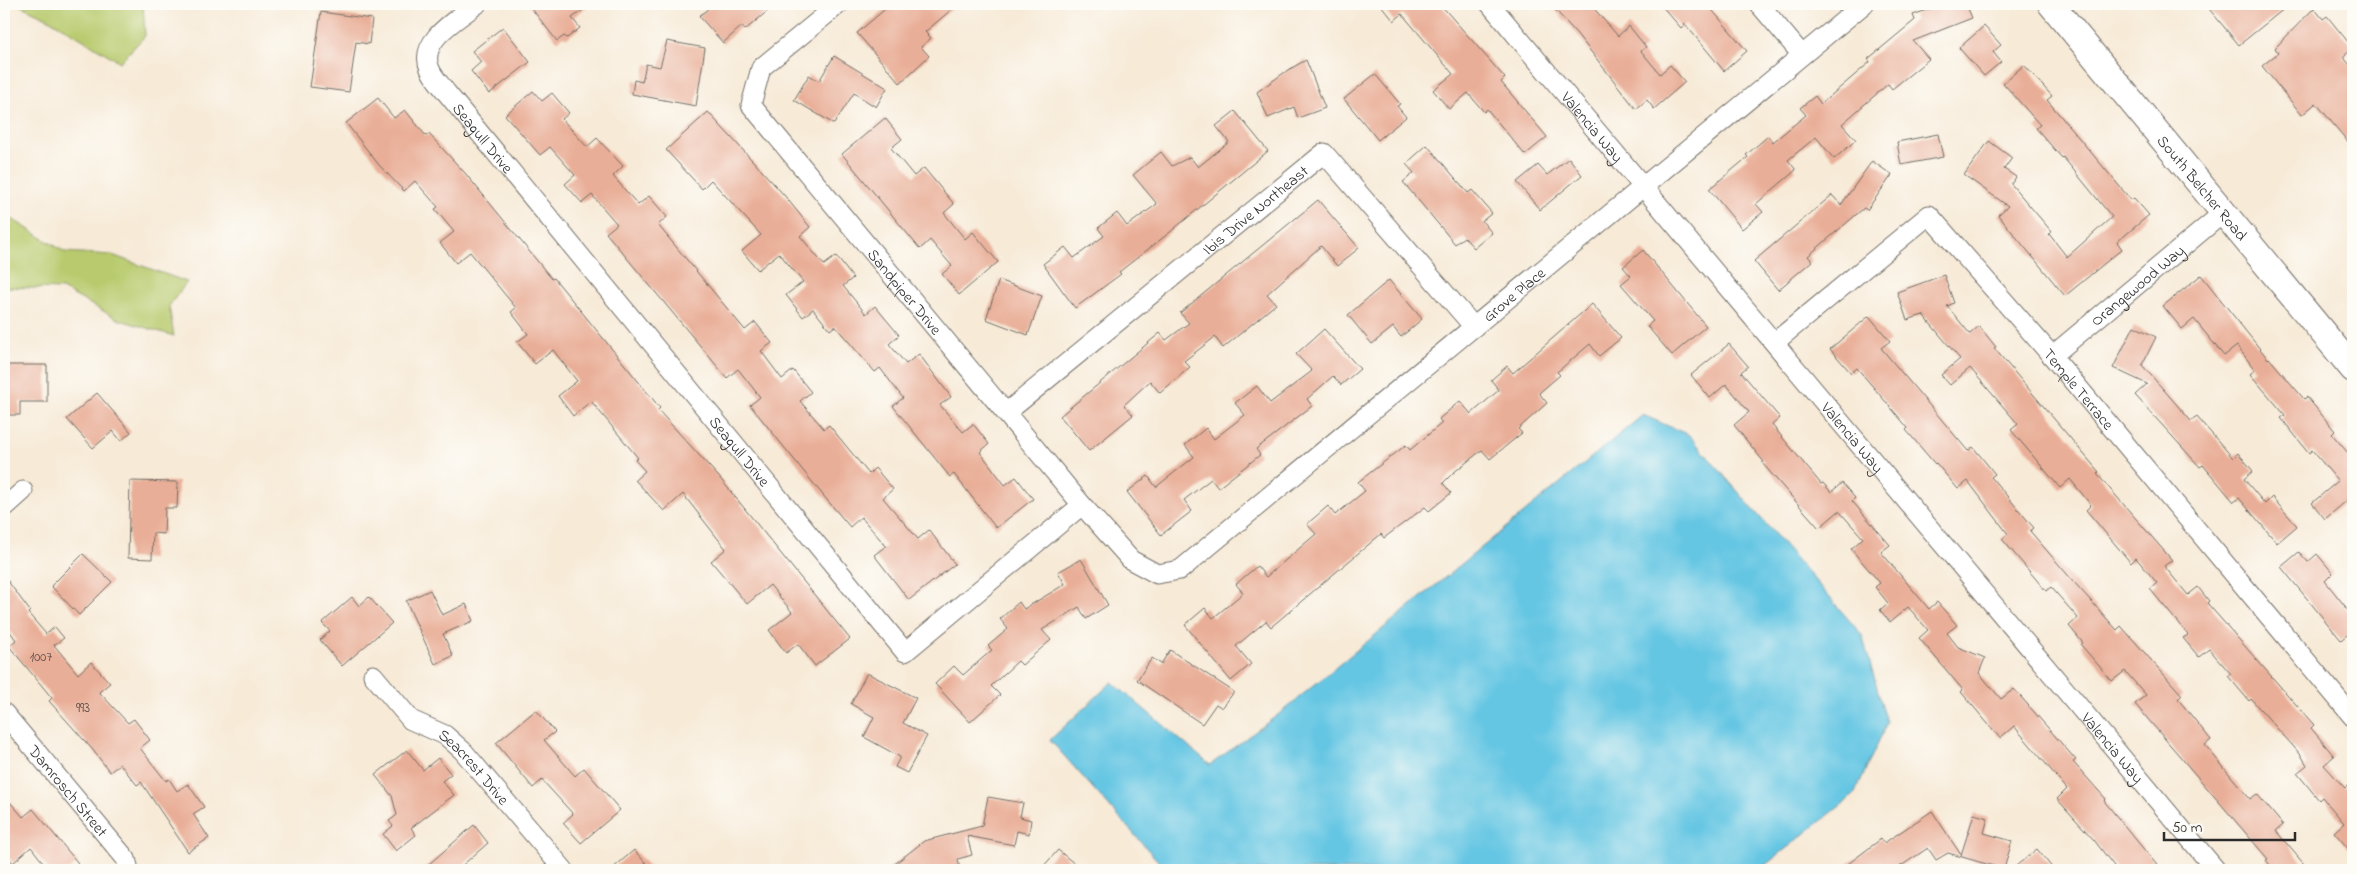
<svg xmlns="http://www.w3.org/2000/svg" width="2357" height="874" font-family="'Indie Flower',sans-serif">
<rect width="100%" height="100%" fill="#fdfcf7"/>
<filter id="ink" filterUnits="userSpaceOnUse"><feTurbulence type="fractalNoise" baseFrequency=".02" numOctaves="2"/><feDisplacementMap in="SourceGraphic" scale="10" xChannelSelector="R" yChannelSelector="G"/><feConvolveMatrix kernelMatrix="1 2 1 2 8 2 1 2 1" color-interpolation-filters="sRGB"/></filter>
<filter id="wash" filterUnits="userSpaceOnUse"><feTurbulence type="fractalNoise" baseFrequency=".0096" numOctaves="4" result="noise"/><feDisplacementMap in="SourceGraphic" scale="20" xChannelSelector="R" yChannelSelector="G"/><feGaussianBlur stdDeviation="1.12" result="paint"/><feColorMatrix in="noise" values="0 0 0 0 0 0 0 0 0 0 0 0 0 0 0 0 0 1.4 0 .05"/><feComposite in="paint" operator="in"/></filter>
<g filter="url(#wash)">
<rect width="100%" height="100%" fill="#f7ead7"/>
<!-- green -->
<path fill="#b8ca6d" stroke="#727a4c" d="M17,4h126l2,32 -25,26 -73,-44z
M4,214l61,38 47,3 75,27 -18,24 5,30 -54,-16 -58,-31 -58,-2z"/>
<!-- water -->
<path fill="#65c6e3" stroke="#487887" d="M1643,415l46,20 173,200 25,88 -33,72 -95,75h-593l-116,-130 62,-58 98,83 69,-51z"/>
<g id="blocks">
<!-- building -->
<path fill="#e9ae97" d="M528,4h63l-19,14 8,10 -13,10 -3,-2 -7,5z
M714,4h62l-31,26 -3,-4 -19,17 -24,-27z
M891,4h67l-33,28 6,6 -10,9 8,9 -29,27 -43,-50z
M1380,4h60l65,74 -4,4 46,55 -22,18 -38,-46 -3,3 -16,-19 -19,16 -16,-19 20,-16 -51,-60 -8,7z
M1550,4h40l28,32 11,-10 17,21 -5,4 19,23 10,-9 15,17 -31,27 -7,-9 -11,9 -59,-75z
M1660,4h47l40,47 -23,20 -39,-47 -4,4z
M1943,4h23l6,14 -59,23 16,18 -37,30 -4,-5 -46,40 14,16 -22,19 -18,-22 -28,23 8,10 -40,34 7,8 -21,17 -33,-40 39,-32 -2,-2 22,-19 5,6 33,-27 -6,-7 15,-12 6,8 49,-42 -2,-3 47,-39 -2,-5z
M2205,4h85l-51,41z
M2314,8l9,11 4,-3 26,32 -10,9 10,11v80l-37,-45 -14,12 -40,-49 16,-13 -3,-5z
M321,12l51,7 -3,25 -13,-2 -7,50 -39,-5z
M1984,26l17,19 -8,7 8,10 -17,14 -25,-28z
M503,27l27,35 -41,32 -18,-23 10,-9 -9,-11z
M667,41l38,7 -9,58 -64,-12 2,-14 8,2 4,-18 14,3z
M834,56l53,32 -11,19 -22,-14 -20,31 -40,-24 15,-25 10,6z
M1306,60l19,48 -27,10 -4,-11 -26,11 -11,-26 31,-22z
M2024,65l28,31 -5,4 84,100 3,-2 15,17 -32,27 5,7 -57,47 -67,-81 10,-9 -44,-31 25,-34 23,17 -8,11 12,8 -5,7 41,48 -3,2 18,23 45,-40 -49,-60 -1,1 -26,-30 4,-3 -37,-42z
M1375,74l25,30 -3,2 9,11 -28,23 -34,-41z
M533,91l9,10 10,-8 17,20 -7,6 25,28 10,-9 26,28 -10,10 25,29 11,-9 18,21 -9,8 87,105 10,-8 17,21 -11,8 21,28 11,-9 18,22 -11,9 24,28 5,-4 40,49 6,-6 18,21 -10,9 35,41 11,-9 26,34 -46,36 -35,-45 12,-9 -25,-29 -11,10 -28,-33 -72,-89 10,-8 -22,-28 -11,9 -121,-145 11,-9 -25,-29 -10,8 -17,-19 10,-9 -25,-28 -10,8 -35,-40z
M378,98l16,20 11,-8 21,26 3,-2 36,39 87,106 2,-1 106,130 -2,2 61,67 131,162 -35,27 -17,-22 -12,9 -17,-23 23,-18 -22,-27 -23,19 -36,-43 15,-12 -43,-55 -19,17 -29,-31 10,-9 -10,-11 3,-2 -47,-57 -18,15 -15,-20 19,-15 -24,-31 -18,14 -18,-22 11,-8 -17,-22 5,-4 -46,-56 -14,11 -16,-20 14,-11 -19,-23 3,-2 -23,-26 -11,10 -25,-26 -33,-42z
M1235,111l33,40 -99,82 -50,39 2,2 -46,34 -32,-44 22,-17 9,11 30,-22 -6,-8 19,-15 10,13 30,-22 -24,-29 28,-23 11,14 18,-9 8,10 31,-25 -13,-16z
M708,112l76,83 26,32 -10,9 24,29 12,-9 17,22 -10,8 23,28 9,-8 24,29 -10,9 17,20 13,-10 32,43 -11,8 23,27 10,-8 16,20 -9,8 25,33 11,-8 17,22 -37,29 -42,-54 -4,3 -57,-71 10,-8 -23,-30 -5,4 -40,-46 -5,4 -17,-21 -10,8 -17,-22 17,-13 -24,-29 -21,17 -16,-19 19,-16 -50,-55 -9,9 -36,-39z
M885,118l17,21 -11,9 23,28 10,-8 30,36 -10,9 21,26 8,-7 25,30 -39,33 -17,-21 10,-8 -22,-26 -10,9 -78,-95z
M1938,134l5,23 -42,8 -4,-23z
M1427,145l41,48 4,-3 20,23 -10,8 10,12 -18,15 -10,-11 -9,7 -52,-62 11,-9 -8,-9z
M1569,158l13,17 -42,35 -23,-28 21,-17 9,10z
M1872,161l20,14 -25,35 -3,-2 -56,48 4,5 -34,29 -24,-29 78,-66 9,10z
M1318,200l41,48 -22,18 -16,-20 -54,48 9,10 -53,44 -8,-11 -31,24 6,6 -30,26 -10,-12 -26,24 9,10 -44,36 -29,-35 100,-83 6,7 23,-17 -9,-10z
M1643,250l63,76 -34,29 -25,-29 6,-5 -32,-37 10,-8 -8,-9z
M1944,275l10,28 -7,3 23,28 9,-8 17,21 -2,1 105,124 -2,2 75,86 -8,6 24,29 10,-8 11,14 -2,2 107,122 -3,3 23,28 -10,9 21,23 2,-2 6,7v61l-19,-22 10,-9 -22,-26 -3,3 -22,-27 10,-8 -6,-10 -50,-56 -2,2 -21,-25 3,-2 -22,-25 -10,8 -16,-19 5,-3 -38,-46 7,-6 -21,-25 -5,5 -45,-53 5,-5 -21,-26 -10,9 -49,-58 7,-6 -48,-56 -20,17 -9,-10 19,-16 -37,-44 -16,5 -10,-28z
M2201,275l67,84 1,-1 35,41 3,-2 28,34 -3,3 21,25v41l-2,-3 -26,22 -13,-16 26,-22 -26,-31 -3,3 -28,-35 4,-3 -35,-41 5,-4 -18,-24 -13,10 -30,-37 -12,10 -19,-23z
M999,280l43,16 -14,39 -42,-16z
M1389,280l33,39 -21,18 -8,-10 -21,17 -24,-29z
M1592,304l29,34 -22,18 -9,-12 -33,28 3,3 -21,18 8,10 -29,26 4,4 -32,26 -8,-9 -29,23 -10,10 8,10 -22,18 -4,-4 -41,31 -3,-4 -110,93 -5,-6 -30,25 15,18 -20,17 -46,-56 20,-17 8,10 30,-25 -7,-9 21,-18 9,11 50,-43 -9,-10 21,-18 7,9 30,-24 -7,-9 48,-37 4,5 32,-27 -3,-4 21,-18 11,13 28,-24 -8,-10 16,-14 6,7z
M1869,316l21,25 -9,7 87,103 5,-4 22,27 -4,3 43,51 -4,3 43,50 44,49 4,-4 61,69 -4,4 33,41 -6,5 45,54 7,-5 26,31 -7,6 33,39h-35l-8,-10 2,-1 -133,-155 11,-9 -21,-24 -13,10 -31,-36 2,-2 -14,-17 9,-8 -27,-31 -5,4 -44,-52 6,-5 -40,-53 -10,8 -22,-26 -1,1 -29,-34 2,-2 -51,-60 -6,5 -21,-24z
M2134,326l22,11 -14,28 49,56 6,-4 36,41 5,-5 15,18 -9,8 21,25 7,-7 25,29 -20,17 -38,-45 -5,4 -31,-37 -3,2 -65,-72 12,-11 -34,-16z
M1324,329l36,40 -19,16 -8,-9 -26,23 5,7 -56,43 4,6 -42,33 -7,-9 -27,21 8,11 -31,24 -34,-43 21,-16 8,11 38,-30 -9,-12 21,-17 8,11 31,-24 -10,-12 22,-17 13,17 42,-32 -16,-17z
M1729,344l19,22 -7,6 39,46 -8,7 49,59 2,-1 8,9 11,-9 13,15 -3,3 38,44 -9,7 48,57 8,-7 20,23 -10,8 11,14 27,11 -6,15 22,26 13,-10 62,71 -3,2 33,37 -2,2 57,69h-44l-23,-30 -37,-41 10,-10 -53,-63 -14,12 -39,-46 2,-2 -44,-52 9,-8 -20,-23 -18,15 -10,-12 8,-7 -13,-16 5,-4 -29,-34 12,-11 -24,-27 -20,17 -57,-65 2,-1 -30,-37 15,-13 -23,-28 -16,14 -19,-23z
M6,365h41v37h-27v13h-16z
M97,393l34,39 -10,9 -8,-10 -20,17 -26,-29z
M130,481l48,1 -1,26h-12l-1,26 -11,-1 -1,26 -24,-1z
M2299,552l9,10 9,-8 16,19 -8,8 28,35v14l-12,10 -60,-73z
M83,554l29,28 -33,33 -28,-29z
M1081,559l27,46 -22,14 -7,-12 -37,23 9,10 -29,25 -4,-4 -27,25 9,9 -30,27 -35,-38 19,-18 9,9 29,-25 -4,-4 20,-17 -8,-10 19,-17 5,7 41,-25 -7,-12z
M4,576l26,35 -2,2 18,21 9,-7 9,11 -10,7 24,29 13,-12 19,21 -11,9 29,31 6,-4 16,21 -10,8 26,33 3,-2 8,12 11,-7 16,23 -11,7 16,24 -21,14 -47,-70 -4,3 -17,-21 -10,8 -18,-23 -43,-48 3,-3 -43,-52 7,-6 -12,-17z
M430,590l12,25 24,-11 7,17 -30,13 10,22 -18,8 -29,-63z
M352,597l7,9 10,-9 23,26 -50,43 -22,-26 10,-9 -8,-8z
M1170,650l64,42 -12,16 -6,-4 -14,20 -65,-44 15,-22 9,6z
M867,673l49,25 -13,25 24,13 -20,37 -12,-6 5,-10 -36,-20 10,-20 -23,-13z
M536,710l19,22 -11,8 31,36 9,-8 36,42 -39,33 -18,-20 10,-9 -31,-34 -9,8 -37,-45z
M407,750l16,20 15,-12 13,16 -9,7 12,14 -43,33 5,7 -20,16 -13,-17 10,-8 -4,-5 8,-6 -5,-19 -17,-21z
M4,795l19,22 10,-8 45,54 -9,7h-20l-18,-23 -18,16 -9,-11z
M988,797l35,6 -3,14 11,3 -2,14 -12,-3 -3,14 -47,-9 5,19 -14,4 2,11h-73l37,-29 58,-15z
M1932,811l29,44 13,-41 14,4 -4,15 28,8 -8,28 -56,-16 -12,7 -8,-12 -33,22h-55l41,-31 3,4z
M474,825l14,18 -31,27h-35z
M2037,849l17,21h-43z
M634,850l18,20h-41z
M1058,850l24,20h-42z"/>
</g>
</g>
<g filter="url(#ink)">
<use href="#blocks" fill-opacity="0" stroke="#726e67" stroke-width="1"/>
<g fill="none" stroke-linecap="round" stroke-linejoin="round">
<!-- minor casing -->
<g stroke="#726e67" stroke-width="21">
<g id="minor">
<path id="s1" d="M477,4c-19,15 -60,37 -47,65 3,8 11,16 16,23l459,560 177,-147"/>
<path id="s2" d="M839,4l-78,64 -10,37 331,400 49,55 26,14 23,-4 684,-566"/>
<path id="s3" d="M1490,4l726,866"/>
<path d="M1759,4l43,51"/>
<path id="s4" d="M1775,342l154,-127 123,141 301,361"/>
<path id="s5" d="M2052,356l171,-143"/>
<path id="s6" d="M1007,412l317,-259 150,174"/>
<path d="M4,508l19,-17"/>
<path id="s7" d="M373,675l38,45 34,15 18,16 101,119"/>
<path id="s8" d="M4,713l122,146 3,11"/>
</g>
</g>
<!-- secondary casing -->
<g stroke="#726e67" stroke-width="28">
<g id="secondary">
<path id="s9" d="M2051,4l302,365"/>
</g>
</g>
<!-- minor -->
<use href="#minor" stroke="#fff" stroke-width="19"/>
<!-- secondary -->
<use href="#secondary" stroke="#fff" stroke-width="26"/>
</g>
</g>
<g text-anchor="middle" stroke-width="5" stroke-linejoin="round" paint-order="stroke">
<!-- number labels -->
<g font-size="14" fill="#5a4c46">
<text x="41" y="661">1007</text>
<text x="83" y="712">993</text>
</g>
<!-- street labels -->
<g font-size="16" fill="#2b2b2b" stroke="#fdfcf7">
<text dy="6" stroke="none"><textPath href="#s3" startOffset="160">Valencia Way</textPath></text>
<text dy="6" stroke="none"><textPath href="#s1" startOffset="174">Seagull Drive</textPath></text>
<text dy="6" stroke="none"><textPath href="#s9" startOffset="238">South Belcher Road</textPath></text>
<text dy="6" stroke="none"><textPath href="#s6" startOffset="320">Ibis Drive Northeast</textPath></text>
<text dy="6" stroke="none"><textPath href="#s5" startOffset="111">Orangewood Way</textPath></text>
<text dy="6" stroke="none"><textPath href="#s2" startOffset="381">Sandpiper Drive</textPath></text>
<text dy="6" stroke="none"><textPath href="#s2" startOffset="1218">Grove Place</textPath></text>
<text dy="6" stroke="none"><textPath href="#s4" startOffset="429">Temple Terrace</textPath></text>
<text dy="6" stroke="none"><textPath href="#s3" startOffset="565">Valencia Way</textPath></text>
<text dy="6" stroke="none"><textPath href="#s1" startOffset="579">Seagull Drive</textPath></text>
<text dy="6" stroke="none"><textPath href="#s3" startOffset="970">Valencia Way</textPath></text>
<text dy="6" stroke="none"><textPath href="#s7" startOffset="139">Seacrest Drive</textPath></text>
<text dy="6" stroke="none"><textPath href="#s8" startOffset="101">Damrosch Street</textPath></text>
</g>
</g>
<!-- margin -->
<rect width="2357" height="874" fill="none" stroke="#fdfcf7" stroke-width="20"/>
<!-- scale -->
<path d="M2164 832v8h131v-8" fill="none" stroke="#2b2b2b" stroke-width="2.5"/>
<text x="2172" y="832" font-size="15" fill="#2b2b2b" stroke="#fdfcf7" stroke-width="4" paint-order="stroke">50 m</text>
</svg>
